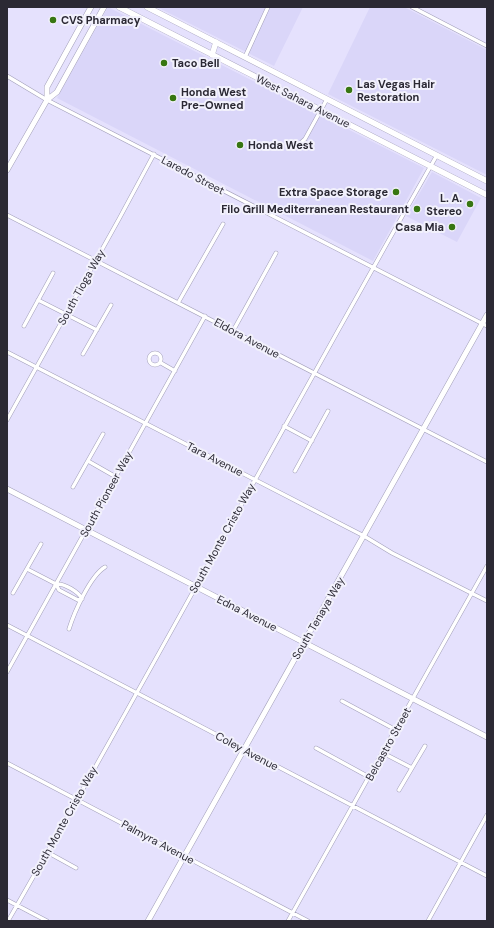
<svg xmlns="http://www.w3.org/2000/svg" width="494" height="928" font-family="'DM Sans',sans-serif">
<rect width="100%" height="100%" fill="#e5e1fd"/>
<!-- built -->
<path fill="#dad6f9" d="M108,7l316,161 -51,93 -316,-163z
M157,7h146l-29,59z
M370,7h34l83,43v125l-159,-81z
M432,172l49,26 -24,44 -51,-26z"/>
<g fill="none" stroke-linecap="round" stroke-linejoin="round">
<!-- street casing -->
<g stroke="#a29fb9" stroke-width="4.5">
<path id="street" d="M412,7l75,39
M245,57l23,-50
M7,76l40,24 440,226
M296,147l9,-8 22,-40
M7,215l480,247
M38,300l59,30
M178,303l45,-79
M24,326l29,-53
M233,331l43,-78
M7,352l357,184 28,17 95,48
M149 359a6 6 0 1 1 12 0a6 6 0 1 1-12 0Z
M83,354l28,-49
M161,363l14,8
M7,420l112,-201 35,-65
M284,426l28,15
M88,461l28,16
M295,471l33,-60
M73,487l30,-53
M27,569l29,15c8,-1 23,8 26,15
M56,584l3,6 19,10 4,-1
M13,593l28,-49
M7,625l480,251
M69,629c5,-16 21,-53 36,-62
M7,672l198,-356
M342,701l54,29
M316,748l53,29
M383,753l29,15
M7,763l301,158
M399,790l26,-44
M47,852l29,16
M7,900l40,21
M8,921c146,-254 284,-512 429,-766
M288,921l199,-355
M428,921l59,-106"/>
</g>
<!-- secondary casing -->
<g stroke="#a29fb9" stroke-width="6">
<path id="secondary" d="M47,100v-13l44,-80
M7,170l40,-70 10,-8 47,-85
M7,489l480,248
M148,921l339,-606"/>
</g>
<!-- primary casing -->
<g stroke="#a29fb9" stroke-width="6">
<path id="primary" d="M119,7l368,188
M147,7l340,174
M212,55l4,-13"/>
</g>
<!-- street -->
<use href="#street" stroke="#fff" stroke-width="3.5"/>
<!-- secondary -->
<use href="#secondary" stroke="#fff" stroke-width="5"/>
<!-- primary -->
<use href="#primary" stroke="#fff" stroke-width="5.5"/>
</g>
<!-- markers -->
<g fill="#377612" stroke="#f2f1fc" stroke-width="1.5">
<circle cx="53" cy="20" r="4"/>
<circle cx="164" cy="63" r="4"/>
<circle cx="349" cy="90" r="4"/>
<circle cx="173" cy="98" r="4"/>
<circle cx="240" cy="145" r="4"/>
<circle cx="396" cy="192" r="4"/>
<circle cx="470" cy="204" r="4"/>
<circle cx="417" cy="209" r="4"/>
<circle cx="452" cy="227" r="4"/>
</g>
<g text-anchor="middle" stroke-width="4" stroke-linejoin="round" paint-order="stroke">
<!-- poi labels -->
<g font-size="11" font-weight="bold" fill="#2b2934" stroke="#f2f1fc" text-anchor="start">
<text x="61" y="24">CVS Pharmacy</text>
<text x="172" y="67">Taco Bell</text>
<text x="357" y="88">Las Vegas Hair<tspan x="357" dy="13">Restoration</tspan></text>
<text x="181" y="96">Honda West<tspan x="181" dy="13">Pre-Owned</tspan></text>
<text x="248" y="149">Honda West</text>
<text x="388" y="196" text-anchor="end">Extra Space Storage</text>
<text x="462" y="202" text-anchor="end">L. A.<tspan x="462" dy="13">Stereo</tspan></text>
<text x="409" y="213" text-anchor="end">Filo Grill Mediterranean Restaurant</text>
<text x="444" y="231" text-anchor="end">Casa Mia</text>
</g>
<!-- street labels -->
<g font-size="11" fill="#2b2934" stroke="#f2f1fc">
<text transform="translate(303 101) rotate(27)" y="4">West Sahara Avenue</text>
<text transform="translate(193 175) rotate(28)" y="4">Laredo Street</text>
<text transform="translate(81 287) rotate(-61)" y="4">South Tioga Way</text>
<text transform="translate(247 338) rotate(28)" y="4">Eldora Avenue</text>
<text transform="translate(215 459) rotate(27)" y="4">Tara Avenue</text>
<text transform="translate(106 494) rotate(-61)" y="4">South Pioneer Way</text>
<text transform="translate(222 538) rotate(-61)" y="4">South Monte Cristo Way</text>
<text transform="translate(247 613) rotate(27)" y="4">Edna Avenue</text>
<text transform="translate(318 618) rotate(-60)" y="4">South Tenaya Way</text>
<text transform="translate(388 744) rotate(-61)" y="4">Belcastro Street</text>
<text transform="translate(247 751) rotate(28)" y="4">Coley Avenue</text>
<text transform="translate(64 821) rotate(-61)" y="4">South Monte Cristo Way</text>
<text transform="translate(158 842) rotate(28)" y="4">Palmyra Avenue</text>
</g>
</g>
<!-- border -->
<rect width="494" height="928" fill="none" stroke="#2b2934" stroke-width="16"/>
</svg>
